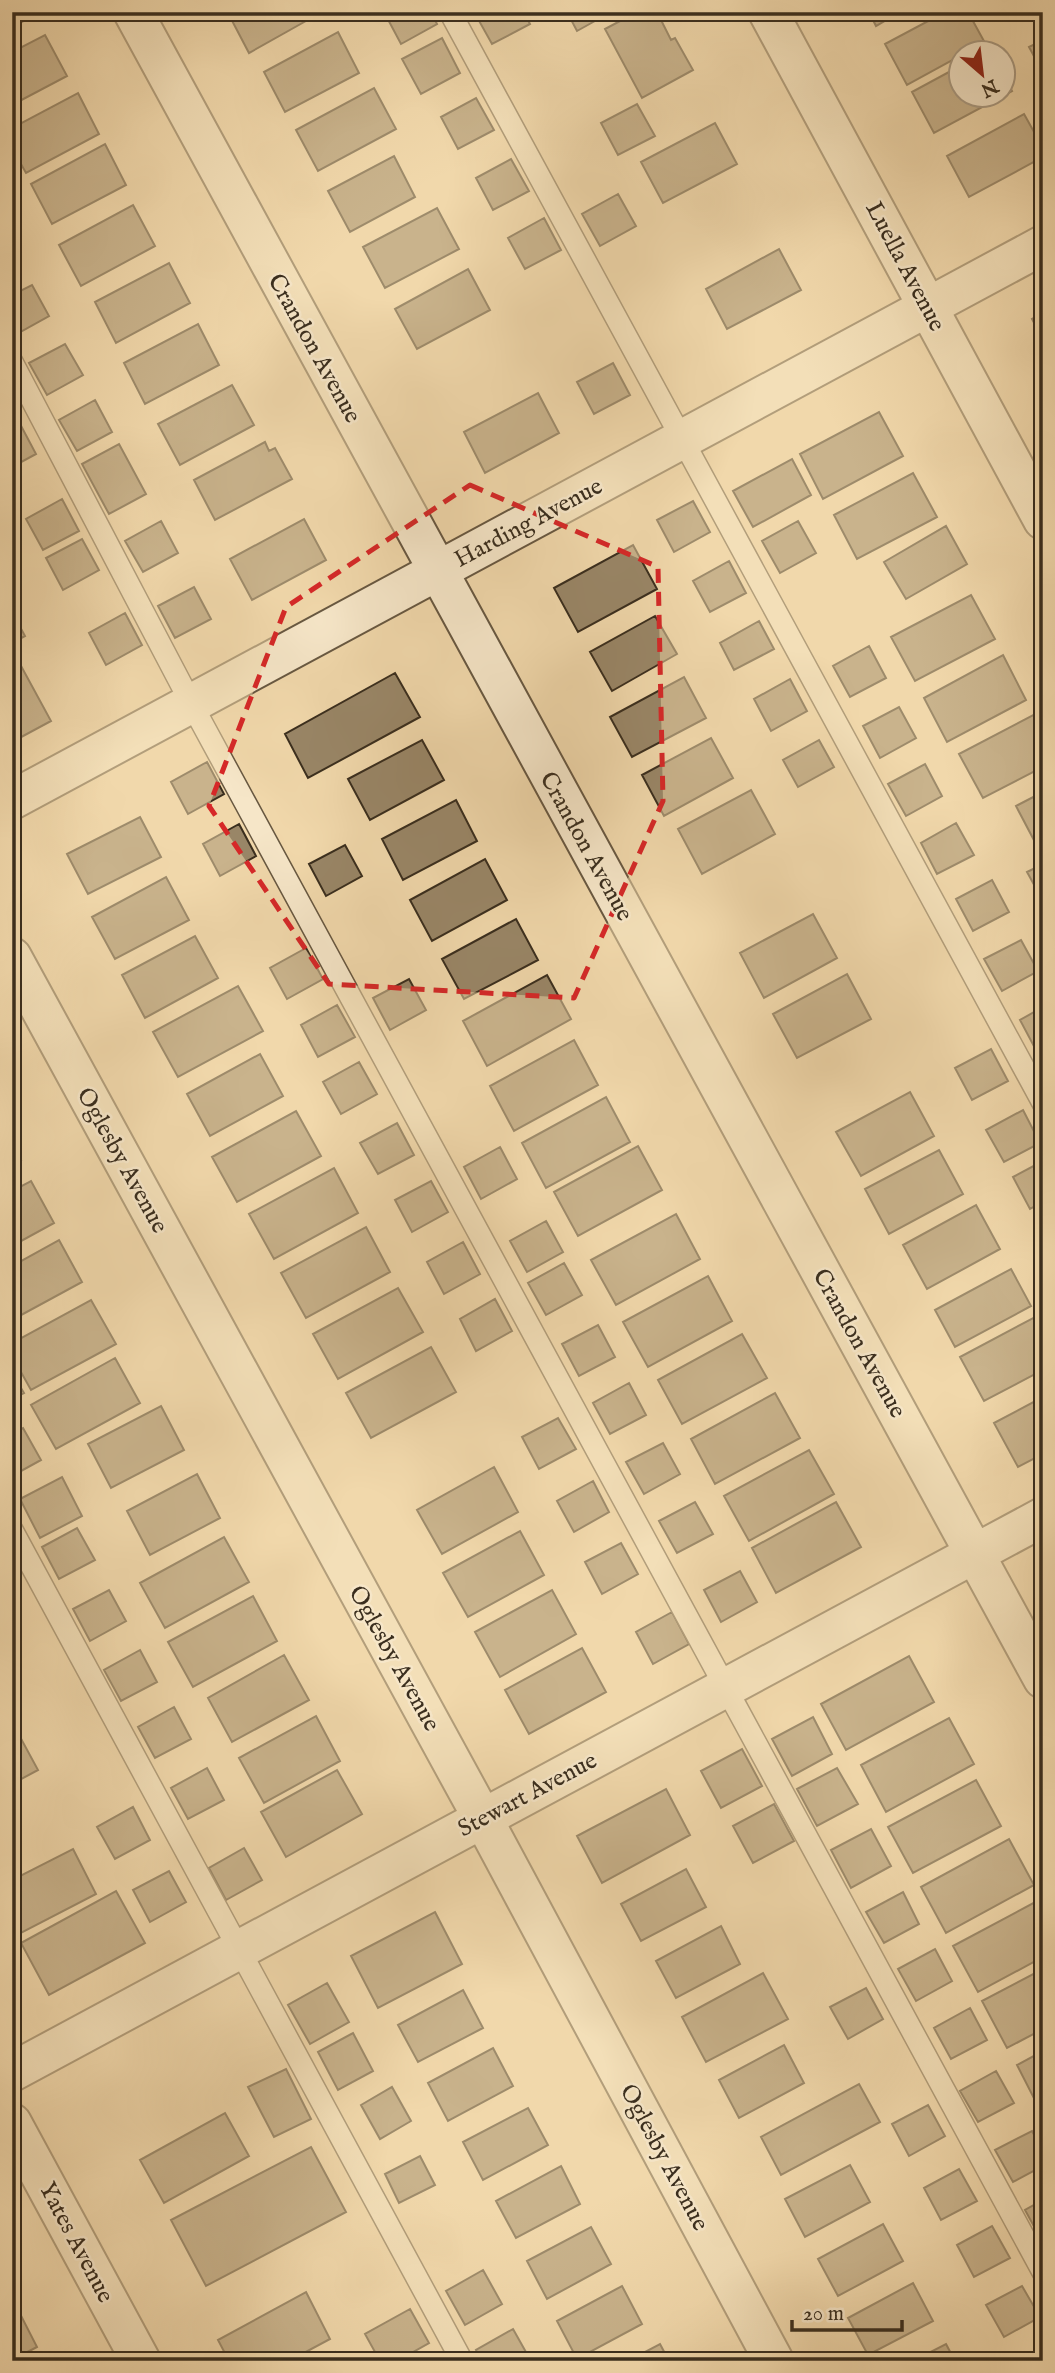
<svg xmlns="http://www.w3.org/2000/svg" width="1055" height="2373" font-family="'IM FELL English',serif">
<rect width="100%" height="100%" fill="#f1d8ab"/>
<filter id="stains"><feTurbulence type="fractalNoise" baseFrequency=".00286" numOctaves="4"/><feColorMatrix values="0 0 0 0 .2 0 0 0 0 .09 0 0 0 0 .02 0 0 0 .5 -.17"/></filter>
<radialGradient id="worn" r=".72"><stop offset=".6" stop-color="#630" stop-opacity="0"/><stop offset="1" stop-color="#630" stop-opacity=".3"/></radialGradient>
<!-- building -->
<path fill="#998667" stroke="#3a2e1e" stroke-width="2" d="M12,12h22l1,3 -23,12z
M322,12l-73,41 -21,-40v-1z
M384,12h47l6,12 -36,20z
M491,12h33l6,12 -38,20 -14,-25z
M567,12h44l-34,19z
M637,12h20l14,28 4,-2 18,32 -51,28 -37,-69z
M869,12h31l-24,14z
M945,12h23l17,31 -25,9v4l-53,29 -22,-41z
M338,32l21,41 -74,39 -21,-40z
M45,35l22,41 -55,29v-53z
M442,38l18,35 -39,21 -19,-35z
M1043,40v33l-14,-26z
M960,66v28h42v-20l10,17 -78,42 -22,-41z
M374,88l22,41 -78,42 -22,-41z
M78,93l21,41 -73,39 -14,-25v-20z
M476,98l18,32 -36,19 -17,-32z
M637,104l18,32 -37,19 -17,-32z
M1024,114l19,34v9l-74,40 -22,-41z
M715,123l22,41 -74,39 -22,-41z
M105,144l21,41 -74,39 -21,-40z
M394,156l21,41 -65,35 -22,-41z
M511,159l18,32 -36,19 -17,-32z
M618,194l18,32 -36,20 -18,-32z
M133,205l22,41 -74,40 -22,-41z
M437,208l22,41 -74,39 -22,-41z
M544,218l17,32 -36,19 -17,-31z
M779,249l22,41 -74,39 -21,-40z
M169,263l21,40 -74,40 -21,-41z
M468,269l22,41 -73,39 -22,-40z
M32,285l17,31 -36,20 -1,-41z
M1043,313v27l-11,-21z
M198,324l21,41 -74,39 -21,-41z
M65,344l18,31 -36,20 -18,-32z
M613,363l17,32 -36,19 -17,-32z
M232,385l22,40 -74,40 -22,-41z
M538,393l21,40 -74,40 -21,-41z
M95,400l17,32 -35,19 -18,-31z
M879,412l24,44 -80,43 -23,-45z
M19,422l17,32 -24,13v-41z
M265,442l4,9 6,-3 17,31 -77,41 -21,-40z
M119,444l27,50 -37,20 -27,-50z
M792,459l19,36 -58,32 -20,-36z
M913,473l24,44 -80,42 -23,-44z
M62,499l17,32 -36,19 -17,-31z
M693,501l17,31 -36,20 -17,-32z
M304,519l22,41 -74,40 -22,-41z
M161,521l17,32 -35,19 -18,-31z
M798,521l18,32 -36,20 -18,-32z
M946,526l21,38 -61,35 -22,-37z
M82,539l17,31 -36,20 -17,-32z
M633,545l24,44 -79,43 -24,-44z
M729,561l17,32 -36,19 -17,-31z
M194,587l17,32 -36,19 -17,-32z
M971,595l24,44 -80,42 -24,-44z
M12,612l13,24 -13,7z
M125,613l17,32 -36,20 -17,-32z
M655,616l22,38 -65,37 -22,-39z
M759,621l15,28 -40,21 -14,-27z
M869,646l17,32 -36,19 -17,-31z
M14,653l37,68 -39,21v-87z
M1003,655l23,45 -79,42 -23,-44z
M395,673l25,44 -112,61 -23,-44z
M684,677l22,41 -74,39 -22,-40z
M790,679l17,32 -36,20 -17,-32z
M899,707l17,31 -36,20 -17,-32z
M1039,712l4,7v48l-60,31 -24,-44z
M711,738l22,40 -69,38 -22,-41z
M422,740l22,40 -74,40 -22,-41z
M819,740l15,27 -36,20 -15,-27z
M207,762l17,32 -36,20 -17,-32z
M925,764l17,32 -36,20 -18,-32z
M751,790l24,44 -73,40 -24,-45z
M1043,792v48l-7,4 -20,-38z
M456,800l21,41 -74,39 -21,-41z
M140,817l21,40 -73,37 -21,-40z
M956,823l18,32 -37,19 -16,-31z
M239,824l17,32 -36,20 -17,-32z
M345,845l17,31 -36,20 -17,-32z
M485,859l22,41 -75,41 -22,-41z
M1043,864v37l-16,-29z
M166,877l23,43 -74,39 -23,-42z
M992,880l17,32 -36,19 -17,-32z
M813,914l24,44 -73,40 -24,-45z
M516,919l22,41 -74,39 -22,-40z
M195,936l23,42 -73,40 -23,-43z
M1021,940l17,31 -36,20 -18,-32z
M306,948l17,31 -36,20 -17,-31z
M847,974l24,45 -74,39 -24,-44z
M547,975l24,44 -84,47 -24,-45z
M409,979l17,31 -36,20 -17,-32z
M238,986l25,45 -85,46 -25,-45z
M337,1005l18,32 -37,20 -17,-32z
M1043,1007v42l-6,3 -17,-32z
M574,1040l24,45 -84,46 -24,-45z
M991,1049l17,32 -36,19 -17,-32z
M260,1054l23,42 -73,40 -23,-42z
M359,1062l18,32 -36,20 -18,-32z
M910,1092l24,44 -73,40 -25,-44z
M606,1097l24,45 -84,46 -24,-45z
M1023,1110l17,33 -36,19 -18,-32z
M296,1111l25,45 -84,46 -25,-45z
M397,1123l17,32 -36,19 -18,-31z
M12,1144l9,16 -9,5z
M638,1146l24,44 -84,46 -24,-44z
M500,1147l17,32 -36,20 -17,-32z
M939,1150l24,44 -74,40 -24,-45z
M1043,1161v41l-13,7 -17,-32z
M334,1168l24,45 -84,46 -25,-45z
M31,1181l23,42 -42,23v-55z
M431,1181l17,31 -36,20 -17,-32z
M976,1205l24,44 -73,40 -24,-44z
M676,1214l24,45 -84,46 -25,-45z
M546,1221l17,31 -36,20 -17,-31z
M366,1227l24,45 -84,46 -25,-45z
M59,1240l23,42 -70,38v-54z
M463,1242l17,32 -36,20 -17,-32z
M564,1263l18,32 -36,20 -18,-32z
M1011,1269l20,37 -76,41 -20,-37z
M708,1276l24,45 -84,46 -25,-45z
M398,1288l25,44 -85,47 -25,-45z
M495,1299l17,32 -36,20 -16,-32z
M91,1300l25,44 -85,46 -19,-34v-13z
M1037,1316l6,12v42l-59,31 -24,-44z
M598,1325l17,32 -36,19 -17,-32z
M742,1334l25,44 -85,46 -24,-44z
M431,1347l25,45 -85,46 -25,-45z
M115,1358l25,45 -84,46 -25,-44z
M12,1373l12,20 -12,6z
M629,1383l17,32 -36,19 -17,-31z
M775,1393l25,45 -85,46 -24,-45z
M1043,1397v57l-25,13 -24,-44z
M161,1406l23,44 -73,38 -23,-44z
M558,1418l18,31 -37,20 -17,-32z
M23,1428l18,32 -29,16v-42z
M663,1443l17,31 -36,20 -18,-32z
M809,1450l25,44 -85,47 -25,-45z
M494,1467l24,45 -76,42 -25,-44z
M197,1474l23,44 -70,37 -23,-44z
M62,1477l20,39 -42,22 -20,-39z
M593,1481l16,31 -35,20 -17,-31z
M695,1502l18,32 -36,19 -18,-32z
M836,1502l25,45 -85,46 -24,-45z
M77,1528l18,32 -36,19 -17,-32z
M520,1531l24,44 -76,42 -25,-44z
M224,1537l25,45 -84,46 -25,-45z
M621,1543l17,31 -36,20 -17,-32z
M740,1571l17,31 -36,20 -17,-32z
M109,1590l17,31 -36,20 -17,-32z
M552,1590l24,44 -76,43 -25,-45z
M253,1596l24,45 -84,46 -25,-45z
M672,1612l17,32 -36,20 -17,-32z
M582,1648l24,44 -77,42 -24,-44z
M140,1650l17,32 -36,19 -17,-31z
M284,1655l25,45 -77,42 -24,-44z
M909,1656l25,46 -88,48 -25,-46z
M174,1707l17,32 -36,19 -17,-31z
M316,1716l24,45 -76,42 -25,-45z
M813,1717l19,37 -40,22 -20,-37z
M949,1718l25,46 -88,48 -25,-47z
M12,1722l26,48 -26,14z
M742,1749l20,37 -41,22 -20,-37z
M207,1768l17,32 -36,19 -17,-31z
M837,1768l21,36 -41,22 -20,-37z
M337,1770l25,44 -76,43 -25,-45z
M976,1780l25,46 -88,47 -25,-46z
M666,1789l24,46 -88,48 -25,-47z
M774,1804l20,37 -41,22 -20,-37z
M133,1807l17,33 -35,19 -18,-32z
M871,1829l20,37 -40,22 -20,-38z
M1009,1839l25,46 -88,48 -25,-46z
M244,1848l18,32 -36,20 -17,-32z
M73,1849l23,45 -79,41 -5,-10v-45z
M686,1869l20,38 -65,34 -20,-37z
M169,1871l17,31 -36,20 -17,-32z
M116,1891l29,52 -96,52 -28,-52z
M903,1892l16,32 -35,19 -18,-31z
M1041,1899l2,58 -65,35 -25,-46z
M435,1912l27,52 -84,44 -27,-52z
M721,1926l19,38 -64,34 -20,-37z
M935,1949l17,32 -36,20 -18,-32z
M1043,1969v60l-36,19 -25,-47z
M763,1973l25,46 -82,43 -24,-45z
M327,1983l22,39 -39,22 -22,-39z
M866,1988l17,31 -35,20 -18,-32z
M463,1990l20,38 -65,34 -20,-37z
M970,2008l17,32 -36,19 -17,-31z
M353,2033l20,38 -35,19 -20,-38z
M784,2045l20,38 -65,35 -20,-38z
M493,2048l20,38 -65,35 -20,-38z
M1043,2051v60l-2,1 -24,-47z
M286,2069l25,50 -37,18 -26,-50z
M996,2071l18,32 -36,19 -18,-31z
M859,2084l21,38 -99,53 -20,-38z
M392,2087l19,34 -31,18 -19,-34z
M928,2105l17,31 -36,20 -17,-32z
M528,2108l20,37 -65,35 -20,-38z
M225,2113l24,43 -85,47 -24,-43z
M1032,2131l11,20v15l-30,16 -18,-32z
M311,2147l35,65 -140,74 -35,-66z
M420,2156l15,29 -36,18 -14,-29z
M850,2165l20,37 -65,35 -20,-38z
M561,2166l19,38 -64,34 -20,-37z
M959,2169l18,32 -36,19 -17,-32z
M1043,2200v41h-1l-17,-31z
M883,2224l20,37 -65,35 -20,-37z
M992,2226l18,32 -36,19 -17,-32z
M591,2227l20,37 -64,35 -20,-38z
M483,2270l19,34 -37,21 -19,-34z
M913,2283l20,38 -65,34 -20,-37z
M622,2286l20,38 -65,35 -20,-38z
M1022,2286l18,31 -36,20 -18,-32z
M306,2292l24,47 -41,22h-60l-11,-21z
M12,2298l25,49 -25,13z
M410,2309l19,34 -32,18h-17l-15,-27z
M513,2329l18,32h-49l-6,-11z
M660,2344l9,17h-41z
M946,2344l9,17h-42z
M335,2352l5,9h-22z"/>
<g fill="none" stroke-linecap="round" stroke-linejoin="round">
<!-- lane casing -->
<g stroke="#685841" stroke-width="24">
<path id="lane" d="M450,12l593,1091
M12,362l179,341 852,1569
M12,1530l450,831"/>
</g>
<!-- street casing -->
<g stroke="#685841" stroke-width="42">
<path id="street" d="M133,12l910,1667
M768,12l275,508
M12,800l1031,-555
M12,957l471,862 291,542
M12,2072l1031,-555
M12,2123l129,238"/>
</g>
<!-- lane -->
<use href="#lane" stroke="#f6e6c8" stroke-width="21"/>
<!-- street -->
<use href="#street" stroke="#f6e6c8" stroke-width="38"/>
</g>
<!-- marked area -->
<path d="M0 0H1055V2373H0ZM470,485l188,82 5,234 -89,197 -245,-14 -120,-178 77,-199z" fill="#f1d8ab" fill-opacity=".55" fill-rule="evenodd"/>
<path fill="none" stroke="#d62828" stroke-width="5" stroke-dasharray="14 9" stroke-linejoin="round" d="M470,485l188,82 5,234 -89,197 -245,-14 -120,-178 77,-199z"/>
<g text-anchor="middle" stroke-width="5" stroke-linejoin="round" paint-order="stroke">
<!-- street labels -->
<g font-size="24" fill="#3a2e1e" stroke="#f6e6c8">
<text transform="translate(906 266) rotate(62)" y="8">Luella Avenue</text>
<text transform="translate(315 348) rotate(61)" y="8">Crandon Avenue</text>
<text transform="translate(528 522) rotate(-28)" y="8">Harding Avenue</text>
<text transform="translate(587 846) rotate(61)" y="8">Crandon Avenue</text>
<text transform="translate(123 1160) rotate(61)" y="8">Oglesby Avenue</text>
<text transform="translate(860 1343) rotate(61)" y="8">Crandon Avenue</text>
<text transform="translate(395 1658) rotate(61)" y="8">Oglesby Avenue</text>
<text transform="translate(527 1794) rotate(-28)" y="8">Stewart Avenue</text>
<text transform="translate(665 2157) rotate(62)" y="8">Oglesby Avenue</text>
<text transform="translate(77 2242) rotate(62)" y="8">Yates Avenue</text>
</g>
</g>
<!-- margin -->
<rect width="1055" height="2373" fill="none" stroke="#f1d8ab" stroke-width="42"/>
<rect x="14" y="14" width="1027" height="2345" fill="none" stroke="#3a2e1e" stroke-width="3.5"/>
<rect x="21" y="21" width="1013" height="2331" fill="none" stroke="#3a2e1e" stroke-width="2"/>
<!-- north arrow -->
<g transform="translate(982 74) rotate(152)"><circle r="33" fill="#f6e6c8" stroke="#ab9c84" stroke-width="2"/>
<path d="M0-5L12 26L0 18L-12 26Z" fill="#8f2418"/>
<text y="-10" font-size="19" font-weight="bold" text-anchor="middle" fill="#3a2e1e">N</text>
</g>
<!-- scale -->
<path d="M792 2320v10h110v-10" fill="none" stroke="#3a2e1e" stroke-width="3.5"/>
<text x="803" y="2320" font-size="21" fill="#3a2e1e" stroke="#f6e6c8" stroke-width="5" paint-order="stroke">20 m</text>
<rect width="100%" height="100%" filter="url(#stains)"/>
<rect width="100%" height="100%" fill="url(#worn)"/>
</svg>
